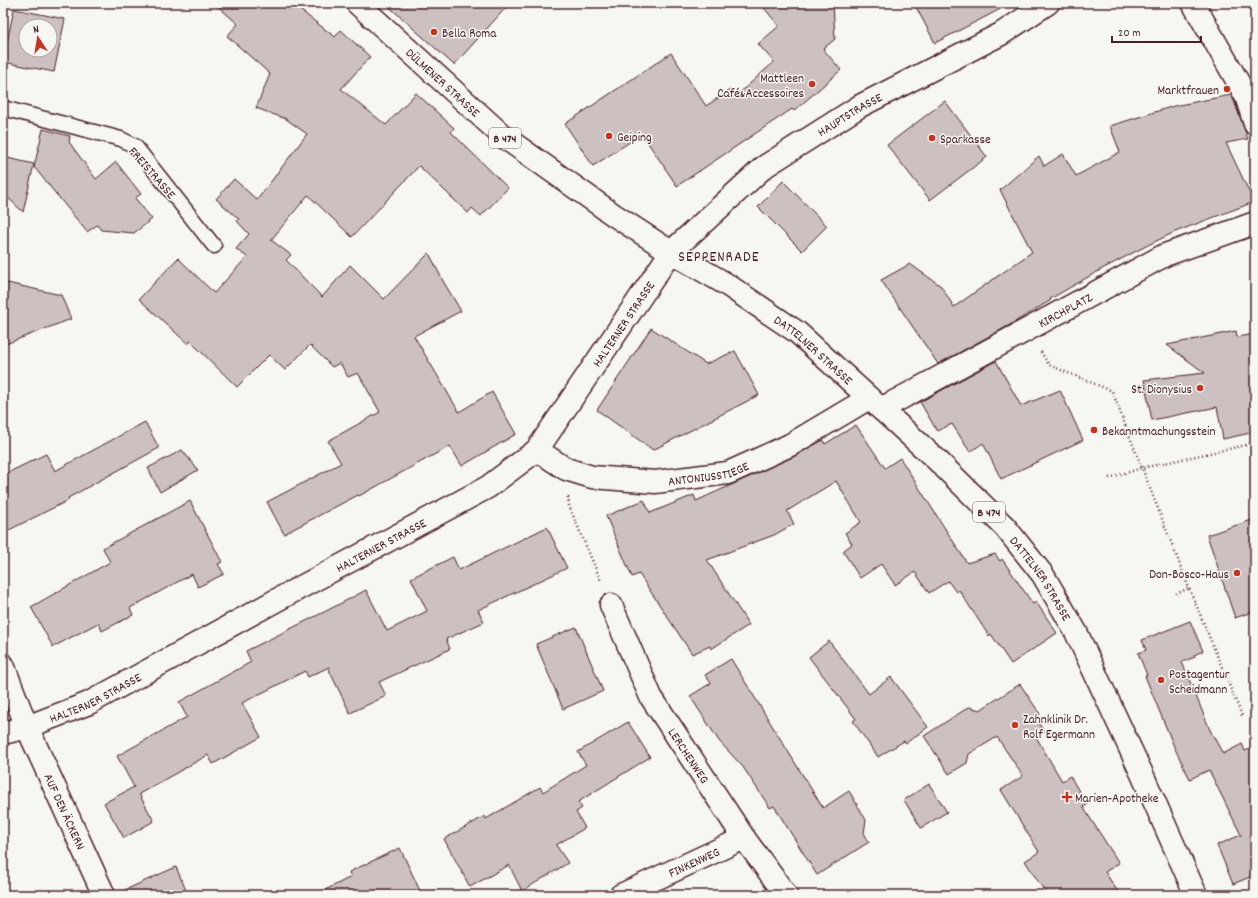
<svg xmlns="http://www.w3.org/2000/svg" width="1258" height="898" font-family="Dekko,sans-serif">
<rect width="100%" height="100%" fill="#f6f6f2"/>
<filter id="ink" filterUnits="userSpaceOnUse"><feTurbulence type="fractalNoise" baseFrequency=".025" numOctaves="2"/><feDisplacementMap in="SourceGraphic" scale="8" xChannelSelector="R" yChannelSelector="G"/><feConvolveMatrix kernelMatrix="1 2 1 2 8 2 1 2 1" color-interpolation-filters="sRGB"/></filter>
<g filter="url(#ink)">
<!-- building -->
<path fill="#ccc1c0" stroke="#4a1f2b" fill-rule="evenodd" d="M214,3h77l44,34 6,-7 29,27 -29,32 45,36 30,-32 38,35 -3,4 57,56 -27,28 -9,-8 -4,5 -49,-47 -67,71 -44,-42 -37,45 20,15 -5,5 36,37 28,-32 34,34 45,-46 14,28 18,30 -47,25 45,76 33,-20 24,42 -54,32 -12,-20 -91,50 -1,-1 -74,39 -17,-32 74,-39 -13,-22 52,-29 -22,-39 -10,4 -8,-14 -8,4 -22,-22 -25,25 -16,-15 -32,32 -47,-46 -2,3 -49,-45 39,-41 36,35 33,-36 -11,-8 13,-15 -12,-13 2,-2 -23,-20 18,-20 23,21 50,-66 -21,-15 -30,-11 14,-34 -43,-38 11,-12z
M385,3h125l-56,62z
M760,3h73l2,36 -12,10 18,21 -47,41 -2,-2 -115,77 -35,-52 -49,32 -28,-42 106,-71 35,53 24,-16 5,7 39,-35 -16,-18 21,-18z
M914,3h98l-77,40z
M14,9l51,10 -11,53 -51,-10zM26,26h24v24h-24z
M1231,95l3,6 14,38 -22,4 28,59 -79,30 -27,13 -46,24 -52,30 1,1 -43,26 -70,38 -57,-84 29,-16 31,22 13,21 78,-55 -32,-62 39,-34 5,10 19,-12 13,22 44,-24 -10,-26 64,-20z
M945,101l42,56 -57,43 -43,-55z
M43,129l27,7 -1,6 27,37 20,-17 25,32 -6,4 17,21 -18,14 -33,-3 -4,-5 -10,7 -53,-65z
M3,157l31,7 -11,48 -20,-19z
M783,181l44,45 -25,25 -44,-44z
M3,282l58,13 10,24 -68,26z
M651,328l55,36 29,-13 24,44 -106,55 -56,-40z
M1236,331l1,6 18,-3v98l-32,7 -6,-32 -65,13 -8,-40 61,-7 -38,-28z
M996,361l25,45 39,-16 23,50 -82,39 -18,-36 -13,9 -18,-28 -15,7 -17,-29z
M145,422l14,26 -91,50 1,2 -66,33v-58l43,-21 9,17z
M856,425l29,43 15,-10 67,105 28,-9 5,7 2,-2 31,45 3,-2 21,31 -46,31 -20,-30 -2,2 -30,-46 -3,2 -8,-11 -19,12 -14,-21 -20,13 -14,-21 -21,14 -17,-27 9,-7 -7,-11 16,-11 -25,-41 -49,30 7,13 -20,11 -67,25 42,65 -38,24 -1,-3 -18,8 -53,-80 -7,3 -26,-61 38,-16 6,13 44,-18 2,6 99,-45 28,-16 2,4z
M182,450l16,20 -38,22 -12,-24z
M190,501l32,61 -4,2 6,10 -26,13 -6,-13 -62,34 3,7 -31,16 -4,-8 -45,24 -22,-40 79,-45 -7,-14z
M1255,519v92l-20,7 -28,-83z
M547,527l20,41 -89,42 6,12 -38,17 4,10 -71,33 7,14 -36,17 -20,-41 -1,-5 -21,10 -3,-6 -63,32 19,34 -48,27 -5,-9 -69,39 15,27 -30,17 -20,-35 30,-16 -17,-31 70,-39 -8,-15 72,-40 -5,-11 86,-43 34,-18 21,41 40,-20 -16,-33 42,-21 6,13z
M1190,621l13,30 -9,4 1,2 -13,5 28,68 13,24 19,-10 3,7 10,-4v128l-22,9 -16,-39 24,-10 -32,-65 -19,9 -15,-30 -30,-73 2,-1 -9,-22 8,-3 -4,-10z
M576,627l27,64 -40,18 -27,-65z
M829,641l40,53 22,-17 37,50 -22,16 -2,-2 -26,16 -25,-36 3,-2 -47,-62z
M731,659l92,149 26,-17 17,29 -2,13 5,9 -52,33 -43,-69 -4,2 -27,-41 -24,-26 -29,-45 21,-13 -6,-8z
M1020,684l20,30 -5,3 9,15 -8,5 26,44 8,-5 17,29 -4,2 36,56 -14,9 15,23h-73l-22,-34 14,-9 -38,-62 22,-14 -26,-39 -28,17 -2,9 -18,11 -25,-38 45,-29 11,3z
M628,722l22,35 -72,45 4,6 -6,4 9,16 -29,17 12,18 -46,28 -13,-26 -39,22 -26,-48 41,-23 1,3 54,-32 3,5 43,-27 -8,-13z
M929,784l18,28 -26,16 -17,-28z
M400,848l22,47h-107l36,-18 -2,-5z
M176,867l12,28h-72v-1z"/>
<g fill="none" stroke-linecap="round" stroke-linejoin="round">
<!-- lane casing -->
<g stroke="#4a1f2b" stroke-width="17">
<path id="lane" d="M3,108l118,31 14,7 79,100"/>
</g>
<!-- street casing -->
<g stroke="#4a1f2b" stroke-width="25">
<g id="street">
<path d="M1193,3l53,93 9,28"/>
<path id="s1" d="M881,409l284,-154 90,-32"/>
<path id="s2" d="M537,450l29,19 26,8 63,5 73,-9 62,-28 79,-47"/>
<path id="s3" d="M611,605l40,92 93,141 42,57"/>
<path id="s4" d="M3,665l24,62 77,168"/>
<path id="s5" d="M621,895l123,-57"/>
</g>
</g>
<!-- secondary casing -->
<g stroke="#4a1f2b" stroke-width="25">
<g id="secondary">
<path id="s6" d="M3,733l24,-6 62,-24 186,-102 213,-114 49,-37 134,-198 93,-85 96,-61 141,-72 47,-31"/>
</g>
</g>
<!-- primary casing -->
<g stroke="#4a1f2b" stroke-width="25">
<g id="primary">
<path id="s7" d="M357,3l147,134 110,78 57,37 55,32 71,48 141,129 67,66 38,48 33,57 66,142 54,121"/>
</g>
</g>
<!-- path -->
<path stroke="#4a1f2b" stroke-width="2.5" stroke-dasharray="1 3" stroke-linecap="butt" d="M1041,352l8,13 63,26 77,197 54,130
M1109,478l33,-10 113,-25
M568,497l1,9 32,75
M1176,594l13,-6"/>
<!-- lane -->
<use href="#lane" stroke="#f6f6f2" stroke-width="14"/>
<!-- street -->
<use href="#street" stroke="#f6f6f2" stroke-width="22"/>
<!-- secondary -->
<use href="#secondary" stroke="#f6f6f2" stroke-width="22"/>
<!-- primary -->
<use href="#primary" stroke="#f6f6f2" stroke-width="22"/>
</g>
</g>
<!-- markers -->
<g fill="#c8321e" stroke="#f6f6f2" stroke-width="1.5">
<circle cx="434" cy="32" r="4"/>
<circle cx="812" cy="84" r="4"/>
<circle cx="1227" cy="89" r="4"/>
<circle cx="609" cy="136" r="4"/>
<circle cx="932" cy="138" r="4"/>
<circle cx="1200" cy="388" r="4"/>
<circle cx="1094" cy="430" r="4"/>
<circle cx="1237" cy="573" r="4"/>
<circle cx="1161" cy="680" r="4"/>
<circle cx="1015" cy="725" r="4"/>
<path d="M1065 791h4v4h4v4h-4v4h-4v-4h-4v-4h4z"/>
</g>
<g text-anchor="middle" stroke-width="3" stroke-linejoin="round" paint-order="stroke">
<!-- shield labels -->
<g fill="#f6f6f2" stroke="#7e6067" stroke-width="1">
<rect x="489" y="128" width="32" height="20" rx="3"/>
<rect x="973" y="502" width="32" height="20" rx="3"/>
</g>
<g font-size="12" font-weight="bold" fill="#4a1f2b">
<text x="505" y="142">B 474</text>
<text x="989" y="516">B 474</text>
</g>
<!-- poi labels -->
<g font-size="13" fill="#4a1f2b" stroke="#f6f6f2" text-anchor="start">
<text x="442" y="37">Bella Roma</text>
<text x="804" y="82" text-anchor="end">Mattleen<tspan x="804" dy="15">Café&amp;Accessoires</tspan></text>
<text x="1219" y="94" text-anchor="end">Marktfrauen</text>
<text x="617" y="141">Geiping</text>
<text x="940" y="143">Sparkasse</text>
<text x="1192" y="393" text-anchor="end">St. Dionysius</text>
<text x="1102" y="435">Bekanntmachungsstein</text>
<text x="1229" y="578" text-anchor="end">Don-Bosco-Haus</text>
<text x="1169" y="678">Postagentur<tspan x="1169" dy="15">Scheidmann</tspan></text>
<text x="1023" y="723">Zahnklinik Dr.<tspan x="1023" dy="15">Rolf Egermann</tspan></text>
<text x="1075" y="802">Marien-Apotheke</text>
</g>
<!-- street labels -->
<g font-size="13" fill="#4a1f2b" stroke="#f6f6f2">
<text dy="5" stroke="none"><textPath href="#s7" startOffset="117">DÜLMENER STRASSE</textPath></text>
<text dy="5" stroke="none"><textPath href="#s6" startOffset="1072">HAUPTSTRASSE</textPath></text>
<text transform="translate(153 172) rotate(49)" y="5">FREISTRASSE</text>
<text dy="5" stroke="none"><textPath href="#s1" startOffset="209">KIRCHPLATZ</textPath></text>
<text dy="5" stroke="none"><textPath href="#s6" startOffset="759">HALTERNER STRASSE</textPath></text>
<text dy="5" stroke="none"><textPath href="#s7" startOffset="575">DATTELNER STRASSE</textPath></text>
<text dy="5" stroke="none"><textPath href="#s2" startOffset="179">ANTONIUSSTIEGE</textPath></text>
<text dy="5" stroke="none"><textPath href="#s6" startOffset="423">HALTERNER STRASSE</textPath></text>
<text dy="5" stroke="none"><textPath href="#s7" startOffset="899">DATTELNER STRASSE</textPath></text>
<text dy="5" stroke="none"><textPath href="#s6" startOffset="99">HALTERNER STRASSE</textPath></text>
<text dy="5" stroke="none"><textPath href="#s3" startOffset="170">LERCHENWEG</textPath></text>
<text dy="5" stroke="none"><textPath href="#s4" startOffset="159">AUF DEN ÄCKERN</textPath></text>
<text dy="5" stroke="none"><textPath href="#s5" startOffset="80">FINKENWEG</textPath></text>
</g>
<!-- quarter labels -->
<g font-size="15" letter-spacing="1" fill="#4a1f2b" stroke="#f6f6f2">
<text x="719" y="261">SEPPENRADE</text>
</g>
</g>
<!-- margin -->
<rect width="1258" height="898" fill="none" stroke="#f6f6f2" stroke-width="16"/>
<rect x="8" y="8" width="1242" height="882" fill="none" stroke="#4a1f2b" stroke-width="1.5" filter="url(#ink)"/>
<!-- north arrow -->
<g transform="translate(38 38) rotate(348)"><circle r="19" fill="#f6f6f2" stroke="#b1a0a2"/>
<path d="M0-3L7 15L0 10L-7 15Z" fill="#c8321e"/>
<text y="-6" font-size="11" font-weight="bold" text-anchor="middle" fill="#4a1f2b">N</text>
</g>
<!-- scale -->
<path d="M1112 36v6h89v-6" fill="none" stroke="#4a1f2b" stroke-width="2"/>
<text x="1118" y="36" font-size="12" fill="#4a1f2b" stroke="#f6f6f2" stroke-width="3" paint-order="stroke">20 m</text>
</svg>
